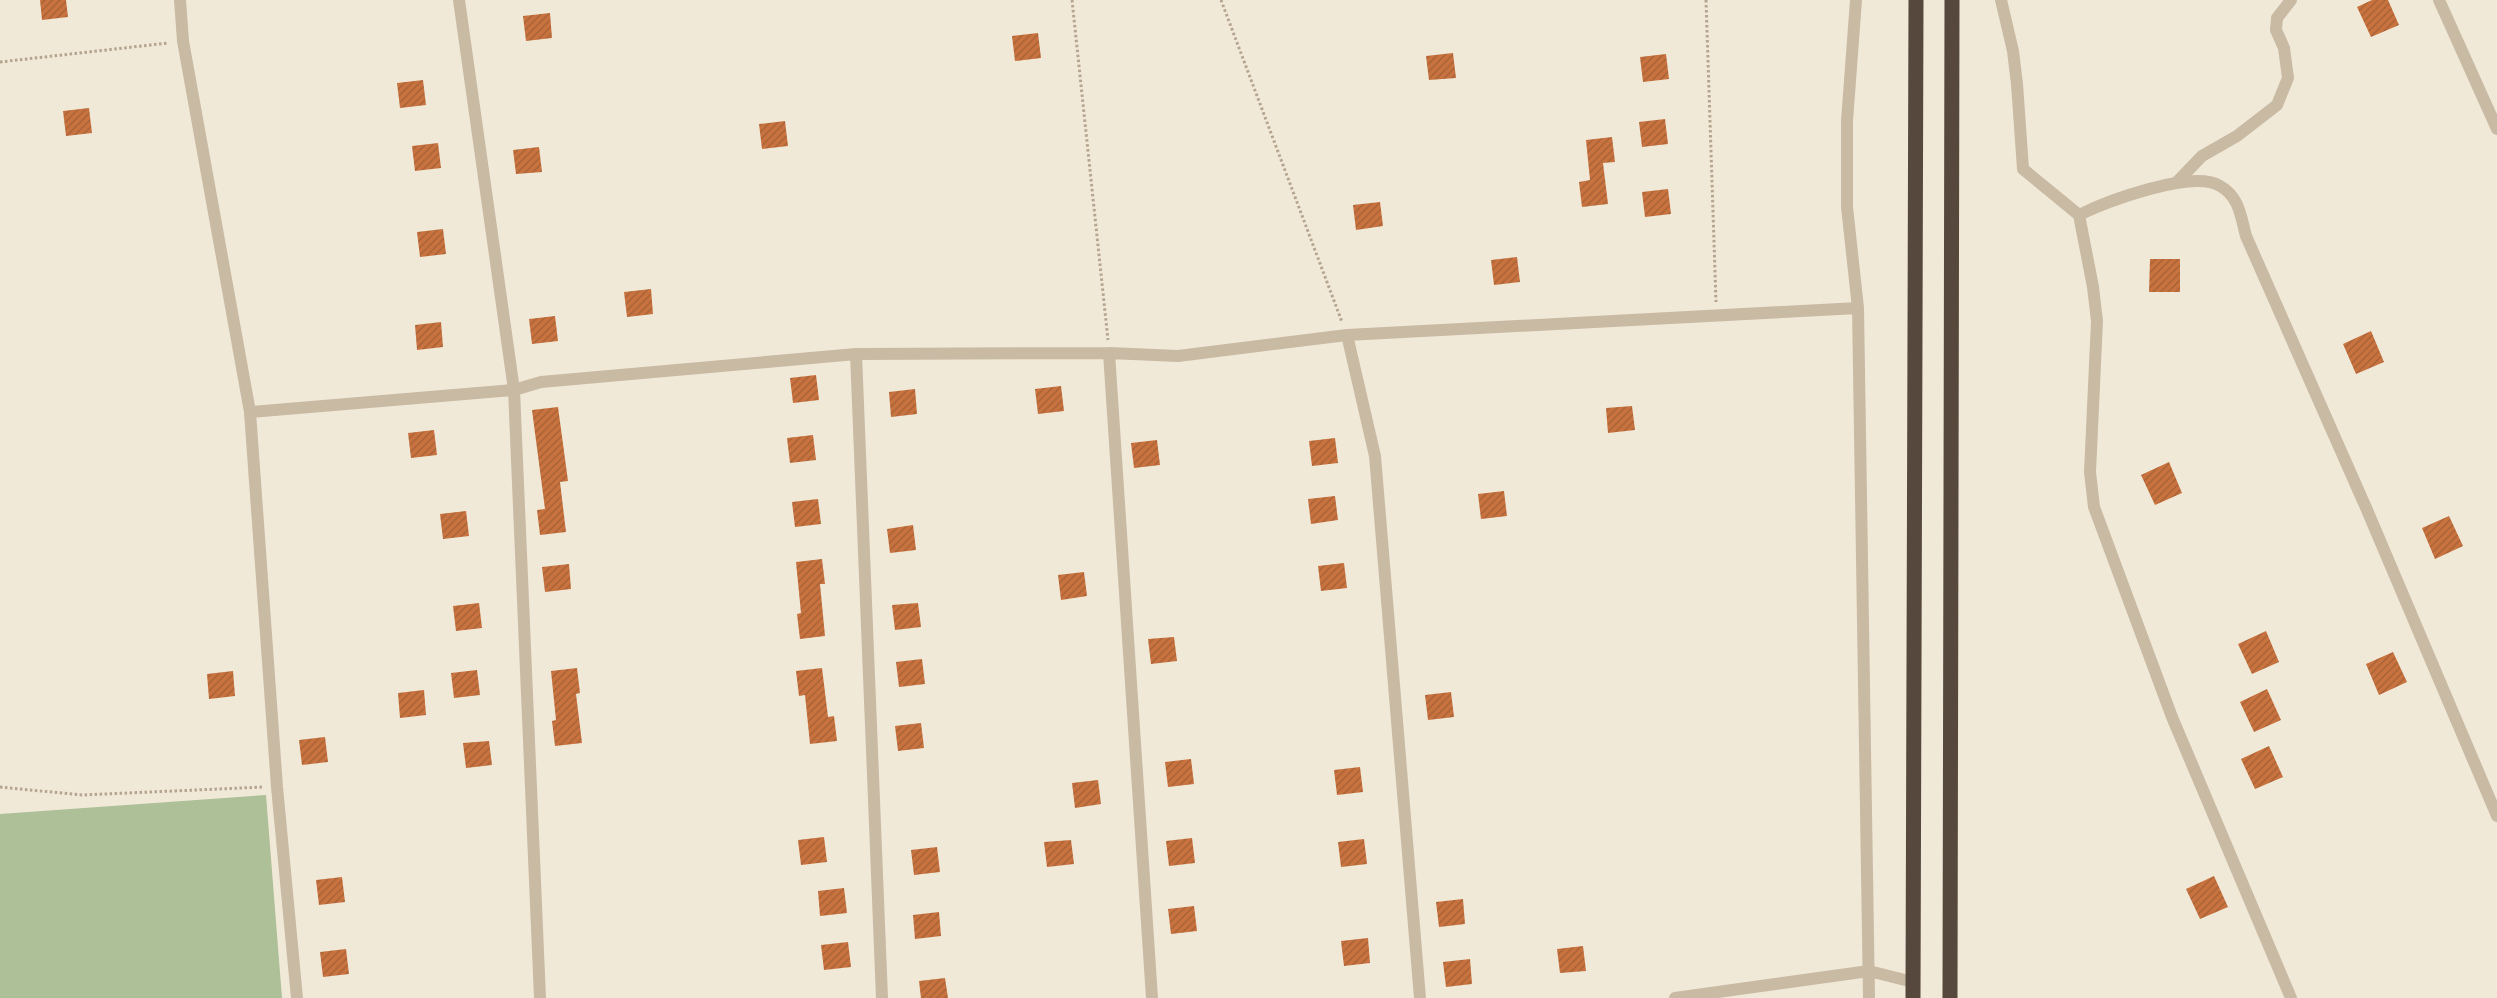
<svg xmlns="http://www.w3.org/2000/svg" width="2497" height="998" font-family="'PT Sans Narrow',sans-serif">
<defs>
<pattern id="building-hatch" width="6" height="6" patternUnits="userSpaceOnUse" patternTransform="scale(1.25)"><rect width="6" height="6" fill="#c8733f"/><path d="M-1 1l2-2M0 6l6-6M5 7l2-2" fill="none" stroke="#a35f35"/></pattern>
</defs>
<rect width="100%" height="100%" fill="#f1e9d8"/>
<!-- green -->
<path fill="#adc098" d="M266,795l16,203h-282v-184z"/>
<!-- building -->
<path fill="url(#building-hatch)" d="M40,0h26l2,17 -26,3z
M2372,0h16l11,25 -28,12 -14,-30z
M550,13l2,25 -26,3 -3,-25z
M1038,33l3,25 -26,3 -3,-25z
M1453,53l3,25 -27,2 -3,-24z
M1666,54l3,25 -26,3 -3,-25z
M423,80l3,25 -26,3 -3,-25z
M89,108l3,25 -26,3 -3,-25z
M1665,119l3,25 -26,3 -3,-25z
M785,121l3,25 -26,3 -3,-25z
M1612,137l3,25 -12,1 5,41 -26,3 -3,-25 11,-2 -4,-40z
M438,143l3,25 -26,3 -3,-25z
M539,147l3,25 -26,2 -3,-24z
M1668,189l3,25 -26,3 -3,-25z
M1380,202l3,24 -27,4 -3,-25z
M443,229l3,25 -26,3 -3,-25z
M1517,257l3,25 -26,3 -3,-25z
M2150,259h30v33h-31z
M651,289l2,25 -26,3 -3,-25z
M555,316l3,25 -26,3 -3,-25z
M441,322l2,25 -26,3 -2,-25z
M2371,331l13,31 -28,12 -13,-30z
M816,375l3,25 -26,3 -3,-25z
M1061,386l3,25 -26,3 -3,-25z
M915,389l2,25 -26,3 -2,-25z
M1632,406l3,24 -27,3 -2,-25z
M558,407l10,74 -8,1 6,50 -26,3 -3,-25 8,-1 -13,-99z
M434,430l3,25 -26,3 -3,-25z
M813,435l3,25 -26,3 -3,-25z
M1335,438l3,25 -26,3 -3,-25z
M1157,440l3,25 -26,3 -3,-25z
M2169,462l13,31 -27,12 -14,-30z
M1504,491l3,25 -26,3 -3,-25z
M1335,496l3,24 -27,4 -3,-25z
M818,499l3,25 -26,3 -3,-25z
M466,511l3,25 -26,3 -3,-25z
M2449,516l14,30 -28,13 -13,-31z
M913,525l3,25 -26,3 -3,-24z
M822,559l3,25h-5l5,52 -25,3 -3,-25 4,-1 -5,-51z
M1344,563l3,25 -26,3 -3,-25z
M569,564l2,25 -26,3 -3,-25z
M1084,572l3,24 -26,4 -3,-25z
M479,603l3,25 -26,3 -3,-25z
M918,603l3,24 -26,3 -3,-25z
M2266,631l13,31 -27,12 -14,-30z
M1174,637l3,24 -26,3 -3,-25z
M2393,652l14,30 -28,13 -13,-31z
M922,659l3,25 -26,3 -3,-25z
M577,668l3,25 -4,1 6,49 -27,3 -3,-25 4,-1 -5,-49z
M822,668l6,49 6,-1 3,25 -27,3 -5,-49 -6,1 -3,-25z
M477,670l3,25 -26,3 -3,-25z
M233,671l2,25 -26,3 -2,-25z
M2267,689l14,31 -27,12 -14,-30z
M424,690l2,25 -26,3 -2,-25z
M1451,692l3,25 -26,3 -3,-25z
M921,723l3,25 -26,3 -3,-25z
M325,737l3,25 -26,3 -3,-25z
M489,741l3,24 -26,3 -3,-25z
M2269,746l14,31 -28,12 -14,-30z
M1191,759l3,25 -26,3 -3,-25z
M1360,767l3,25 -26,3 -3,-25z
M1098,780l3,24 -26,4 -3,-25z
M824,837l3,25 -26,3 -3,-25z
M1192,838l3,25 -26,3 -3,-25z
M1364,839l3,25 -26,3 -3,-25z
M1071,840l3,24 -27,3 -3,-25z
M937,847l3,25 -26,3 -3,-25z
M2214,876l14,31 -28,12 -14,-30z
M342,877l3,25 -26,3 -3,-25z
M844,888l3,25 -27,3 -2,-25z
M1463,899l2,25 -26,3 -3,-25z
M1194,906l3,25 -26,3 -3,-25z
M939,912l2,24 -26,3 -2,-24z
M1368,938l2,25 -26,3 -3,-25z
M848,942l3,25 -27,3 -3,-25z
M1583,946l3,25 -26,2 -3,-24z
M346,949l3,25 -26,3 -3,-25z
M1470,959l2,25 -26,3 -3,-25z
M945,978l3,20h-27l-2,-17z"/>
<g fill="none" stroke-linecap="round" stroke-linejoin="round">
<!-- path -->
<path stroke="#b5a48e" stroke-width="3" stroke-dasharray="2.5 2.5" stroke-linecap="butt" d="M1072,0l36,340
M1221,0l121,322
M1706,0l10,302
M0,62l168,-19
M0,787l82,8 182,-8"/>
<!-- street -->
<path stroke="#c9baa4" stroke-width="12" d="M180,0l3,41 67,371 27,375 20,211
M459,0l55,390 26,608
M1856,0l-9,121v86l11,101 11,690
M2001,0l12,51 4,33 6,85 56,46 14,72 4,34 -7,151 4,35 78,210 119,281
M2439,0l58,129
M2177,182l25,-26 35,-20 40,-31 11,-27 -4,-30 -8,-18 1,-12 14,-18
M2079,215c28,-14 114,-46 141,-29 19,10 21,31 26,50l121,274 130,306
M1347,335l28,121 45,542
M1109,353l43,645
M856,354l26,644
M250,412l264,-22 27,-8 315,-28 253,-1 69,3 169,-21 511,-27
M1675,998l194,-27 44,11"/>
<!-- highway -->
<path stroke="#56483d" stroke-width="15" d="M1913,998l3,-998
M1950,998l2,-998"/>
</g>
</svg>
